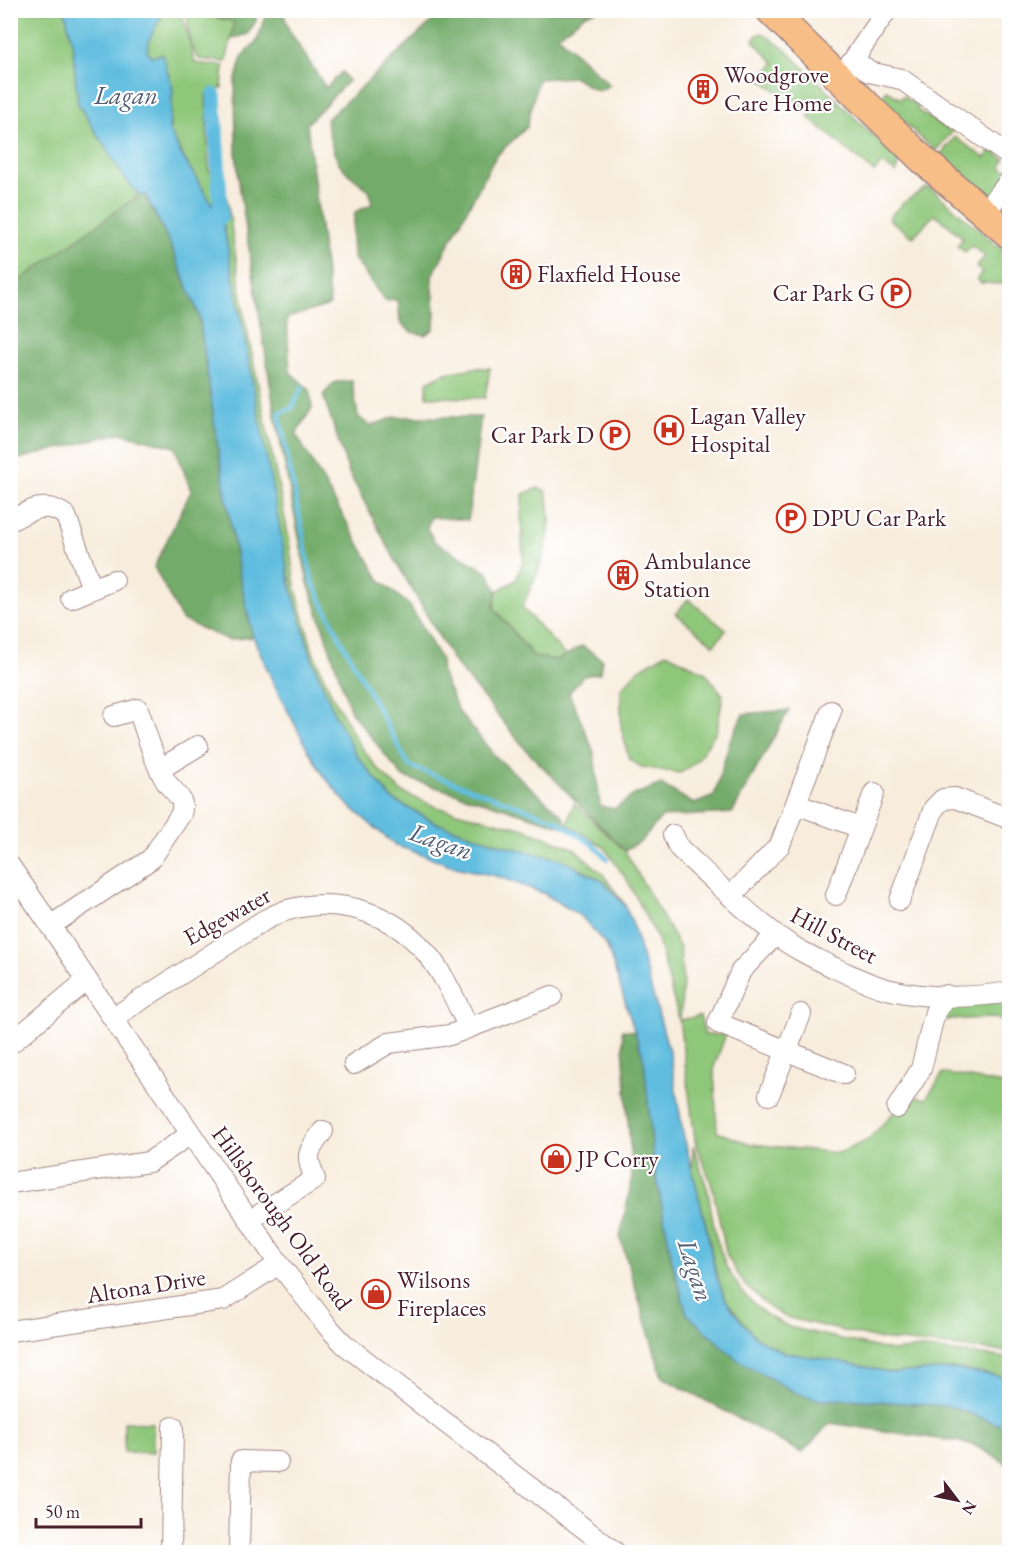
<svg xmlns="http://www.w3.org/2000/svg" width="1020" height="1563" font-family="'EB Garamond',serif">
<rect width="100%" height="100%" fill="#fff"/>
<filter id="ink" filterUnits="userSpaceOnUse"><feTurbulence type="fractalNoise" baseFrequency=".0167" numOctaves="2"/><feDisplacementMap in="SourceGraphic" scale="12" xChannelSelector="R" yChannelSelector="G"/><feConvolveMatrix kernelMatrix="1 2 1 2 8 2 1 2 1" color-interpolation-filters="sRGB"/></filter>
<filter id="wash" filterUnits="userSpaceOnUse"><feTurbulence type="fractalNoise" baseFrequency=".008" numOctaves="4" result="noise"/><feDisplacementMap in="SourceGraphic" scale="24" xChannelSelector="R" yChannelSelector="G"/><feGaussianBlur stdDeviation="1.35" result="paint"/><feColorMatrix in="noise" values="0 0 0 0 0 0 0 0 0 0 0 0 0 0 0 0 0 1.4 0 .05"/><feComposite in="paint" operator="in"/></filter>
<g filter="url(#wash)">
<rect width="100%" height="100%" fill="#f8eddd"/>
<!-- green -->
<path fill="#8fc77a" stroke="#6c7352" stroke-width="1.5" d="M181,10l14,53 29,3 -2,22 -16,6 3,76 17,22 20,133 42,209 7,52 18,66 19,43 25,46 19,26 26,25 34,15 89,22 48,19 29,25 24,33 -23,-25 -40,-21 -55,-13 -72,-24 -44,-24 -37,-45 -26,-51 -27,-69 -18,-80 -61,-332 -38,-62 -15,-28v-29l-24,-51 3,-14 14,-27z
M11,11h54l8,36 5,57 61,91 -128,92z
M187,11h16l15,7 17,4 -9,40 -27,-3c-11,-14 -11,-32 -12,-48z
M763,33l23,17 113,111 -3,12 -14,-10 -8,9 -66,-55 2,-4 -26,-21 -2,3 -23,-17 16,-15 -22,-22 4,-6z
M886,90l14,9 3,-3 15,10 -1,4 30,19 7,1 -19,21 -55,-51z
M955,137l30,21 6,-8 14,9 -4,8 8,6 -18,26 -50,-45z
M927,187l7,4 75,65v22l-4,6 -24,-1 -4,-4 5,-7 -6,-5 9,-11 -13,-10 -7,6 -8,-6 6,-8 -28,-24 -22,23 -23,-17v-4l13,-13z
M474,368h16l-5,30 -58,-1v-15l18,-9z
M538,488l8,3c12,43 -7,79 -24,116l44,49 -8,4 -24,-3 -40,-49 3,-17 19,-11 7,-19 -2,-47 2,-20z
M688,599l38,31 -12,15 -38,-31z
M666,653l39,19 18,23 -6,35 -21,32 -16,11 -39,-6 -12,-8 -8,-32v-38l17,-19z
M574,803l51,48 55,97 3,34 -3,38 20,-4 5,19 21,-1 -12,33 3,65 34,12 88,9 29,-13 25,-27 17,-14 7,-2 9,2 17,-26 66,12v267l-131,-13 -93,-22 -15,-9 -26,-24 -17,-28 -16,-75 -15,-35 -17,-126 -21,-80 -31,-60 -23,-33 -37,-23z
M1009,1001v21l-15,-4 -53,2 5,-16z
M693,1146l15,45 7,43 11,33 17,26 22,21 24,13 103,24 28,-3 89,10v20l-54,-9 -60,4 -113,-21 -27,-15 -30,-38 -9,-26 -10,-48 -14,-53z
M124,1422l29,1v30l-29,-1z"/>
<!-- forest -->
<path fill="#73ac6a" stroke="#5e664a" stroke-width="1.5" d="M203,10l53,1v10l-8,13 -17,5 3,-17 -16,-4z
M267,11h16l6,19 37,58 16,-16 6,9 -41,43 23,181 -43,13 3,54 20,18 2,18 -16,26 84,146 30,26 31,54 1,13 17,39 36,44 67,59 6,13 -165,-51 -52,-65 -43,-129 -33,-168 -35,-224 -4,-38 -1,-71 7,-25 15,-16z
M443,11h154l-11,3 -28,22 52,49 -11,6 -10,-4 -14,-10 -37,2 -11,48 -31,29 -64,120 3,34 -1,19 -9,6 -14,-3 -11,-10 -2,-22 -13,1 -32,-44 -1,-23 3,-22 17,-8 -3,-14c-35,-25 -34,-29 -43,-70z
M144,193l24,46 31,76 20,139 20,118 14,65 -25,3 -46,-20 -28,-53 37,-76 -16,-44 -55,-14 -109,28v-174l128,-92z
M352,381l6,35 12,10 25,-9h86l-13,103 -37,-3 -4,11 8,14 53,30 9,19 -3,17 40,49 24,3 24,-14 20,13 -2,14 -17,3 -14,17 25,59 6,54 14,3 20,-14 27,-11 33,20 20,-8 16,-55 13,-27 46,-4 -57,103 -70,4 -21,24 -16,10 -98,-100 -73,-89 -58,-100 -47,-89 -26,-78 12,-13z
M622,1030l13,1 9,29 10,103 18,98 15,53 133,86 27,-1 102,7 60,22v37l-37,-21 -142,-21 -28,30 -140,-76 -42,-140 12,-58z"/>
<!-- water -->
<path fill="#61bddf" stroke="#566e85" stroke-width="1.5" d="M65,11h99l-14,27 -3,13 5,6 10,-3 11,35 -4,40 12,25 42,68 67,362 23,78 22,53 22,41 35,43 44,24 72,24 55,13 41,22 21,24 7,16 38,132 13,79 23,93 9,46 10,27 15,20 15,18 27,15 66,11 45,10 62,-4 54,9v50l-60,-22 -102,-7 -27,1 -26,-8 -58,-33 -49,-45 -15,-53 -18,-98 -10,-103 -37,-114 -25,-29 -37,-23 -45,-17 -44,-10 -61,-22 -48,-41 -23,-28 -16,-26 -35,-68 -20,-45 -14,-65 -20,-118 -20,-139 -31,-76 -23,-45 -6,1 -15,-18 -46,-73 -5,-57z"/>
<g fill="none" stroke-linecap="round" stroke-linejoin="round">
<!-- stream -->
<path stroke="#61bddf" stroke-width="4.5" d="M302,388l-10,20 -13,5 33,168 28,57 69,128 147,54 38,25 13,14"/>
<!-- canal -->
<path stroke="#61bddf" stroke-width="15" d="M214,95l7,122"/>
</g>
</g>
<g filter="url(#ink)">
<g fill="none" stroke-linecap="round" stroke-linejoin="round">
<!-- minor casing -->
<g stroke="#a18684" stroke-width="22">
<path id="minor" d="M854,59l15,13 32,7 109,77
M847,69l40,-59
M984,214l26,-34
M10,521c19,-11 37,-21 56,-5l26,73
M71,598l43,-18
M160,769l38,-23
M796,804l64,24
M673,835l6,13c31,29 62,60 96,86 18,14 39,24 60,34 18,8 36,18 56,22 38,9 80,8 119,2
M10,866l269,398 50,64 15,16 98,76 173,132
M836,895l38,-102
M731,896l49,-51 51,-134
M900,900l34,-92 9,-9 12,-1 55,21
M50,926l101,-67 30,-45c5,-16 -6,-20 -14,-31 -13,-20 -21,-52 -29,-74l-24,7
M775,935l-34,36 -23,52 126,51
M113,1018l150,-97c8,-4 17,-9 25,-11 52,-14 106,3 140,45 17,21 28,47 40,71
M10,1044l77,-64
M354,1064l35,-21 61,-8 102,-39
M769,1095l32,-81
M897,1108l24,-39 14,-57 11,-17
M10,1183l139,-21 42,-28
M249,1220l66,-41c-10,-26 -8,-25 8,-48
M10,1331l213,-31 56,-36
M171,1552l2,-125
M239,1552l2,-91 37,1"/>
</g>
<!-- highway casing -->
<g stroke="#a18684" stroke-width="31">
<path id="highway" d="M770,10l152,149 88,76"/>
</g>
<!-- minor -->
<use href="#minor" stroke="#fff" stroke-width="20"/>
<!-- highway -->
<use href="#highway" stroke="#f7be88" stroke-width="28"/>
</g>
</g>
<!-- icons -->
<defs>
<g id="building-ring" transform="scale(1.5)"><circle r="9.5" fill="#fff" stroke="#c8321e" stroke-width="1.5"/><path d="M-4-6H4V6H1V3H-1V6H-4ZM-2.5-4.3h1.7v1.8h-1.7ZM.8-4.3h1.7v1.8H.8ZM-2.5-1h1.7V.8h-1.7ZM.8-1h1.7V.8H.8Z" fill="#c8321e"/></g>
<g id="parking-ring" transform="scale(1.5)"><circle r="9.5" fill="#fff" stroke="#c8321e" stroke-width="1.5"/><path d="M-3.5-5.5H1a3.5 3.5 0 0 1 0 7H-1V5.5H-3.5ZM-1-3.4V-.6H.8a1.4 1.4 0 0 0 0-2.8Z" fill="#c8321e"/></g>
<g id="hospital-ring" transform="scale(1.5)"><circle r="9.5" fill="#fff" stroke="#c8321e" stroke-width="1.5"/><path d="M-5-5h3v3.5h4V-5h3V5h-3V1.5h-4V5h-3Z" fill="#c8321e"/></g>
<g id="shop-ring" transform="scale(1.5)"><circle r="9.5" fill="#fff" stroke="#c8321e" stroke-width="1.5"/><path d="M-5-2.5h2.3a2.7 3.5 0 0 1 5.4 0H5L5.5 6h-11ZM-1.5-2.5h3a1.5 2.3 0 0 0-3 0Z" fill="#c8321e"/></g>
</defs>
<g fill-rule="evenodd">
<use href="#building-ring" x="703" y="89"/>
<use href="#building-ring" x="516" y="274"/>
<use href="#parking-ring" x="896" y="293"/>
<use href="#hospital-ring" x="669" y="430"/>
<use href="#parking-ring" x="615" y="435"/>
<use href="#parking-ring" x="791" y="518"/>
<use href="#building-ring" x="623" y="575"/>
<use href="#shop-ring" x="556" y="1159"/>
<use href="#shop-ring" x="376" y="1294"/>
</g>
<g text-anchor="middle" stroke-width="4.5" stroke-linejoin="round" paint-order="stroke">
<!-- poi labels -->
<g font-size="24" fill="#4a1f2b" stroke="#fff" text-anchor="start">
<text x="724" y="83">Woodgrove<tspan x="724" dy="28">Care Home</tspan></text>
<text x="537" y="282">Flaxfield House</text>
<text x="875" y="301" text-anchor="end">Car Park G</text>
<text x="690" y="424">Lagan Valley<tspan x="690" dy="28">Hospital</tspan></text>
<text x="594" y="443" text-anchor="end">Car Park D</text>
<text x="812" y="526">DPU Car Park</text>
<text x="644" y="569">Ambulance<tspan x="644" dy="28">Station</tspan></text>
<text x="577" y="1167">JP Corry</text>
<text x="397" y="1288">Wilsons<tspan x="397" dy="28">Fireplaces</tspan></text>
</g>
<!-- street labels -->
<g font-size="24" fill="#4a1f2b" stroke="#fff">
<text transform="translate(227 916) rotate(-29)" y="8">Edgewater</text>
<text transform="translate(834 935) rotate(28)" y="8">Hill Street</text>
<text transform="translate(282 1218) rotate(54)" y="8">Hillsborough Old Road</text>
<text transform="translate(146 1286) rotate(-9)" y="8">Altona Drive</text>
</g>
<!-- water labels -->
<g font-size="26" font-style="italic" fill="#535e73" stroke="#fff">
<text x="126" y="104">Lagan</text>
<text transform="translate(441 841) rotate(19)" y="9">Lagan</text>
<text transform="translate(696 1270) rotate(72)" y="9">Lagan</text>
</g>
</g>
<!-- margin -->
<rect width="1020" height="1563" fill="none" stroke="#fff" stroke-width="36"/>
<!-- north arrow -->
<g transform="translate(957 1500) rotate(122)" stroke="#ffffff" stroke-width="4.5" paint-order="stroke">
<path d="M0-4.5L10 22L0 15L-10 22Z" fill="#4a1f2b"/>
<text y="-9" font-size="16" font-weight="bold" text-anchor="middle" fill="#4a1f2b">N</text>
</g>
<!-- scale -->
<path d="M36 1518v9h105v-9" fill="none" stroke="#4a1f2b" stroke-width="3"/>
<text x="45" y="1518" font-size="18" fill="#4a1f2b" stroke="#ffffff" stroke-width="4.5" paint-order="stroke">50 m</text>
</svg>
